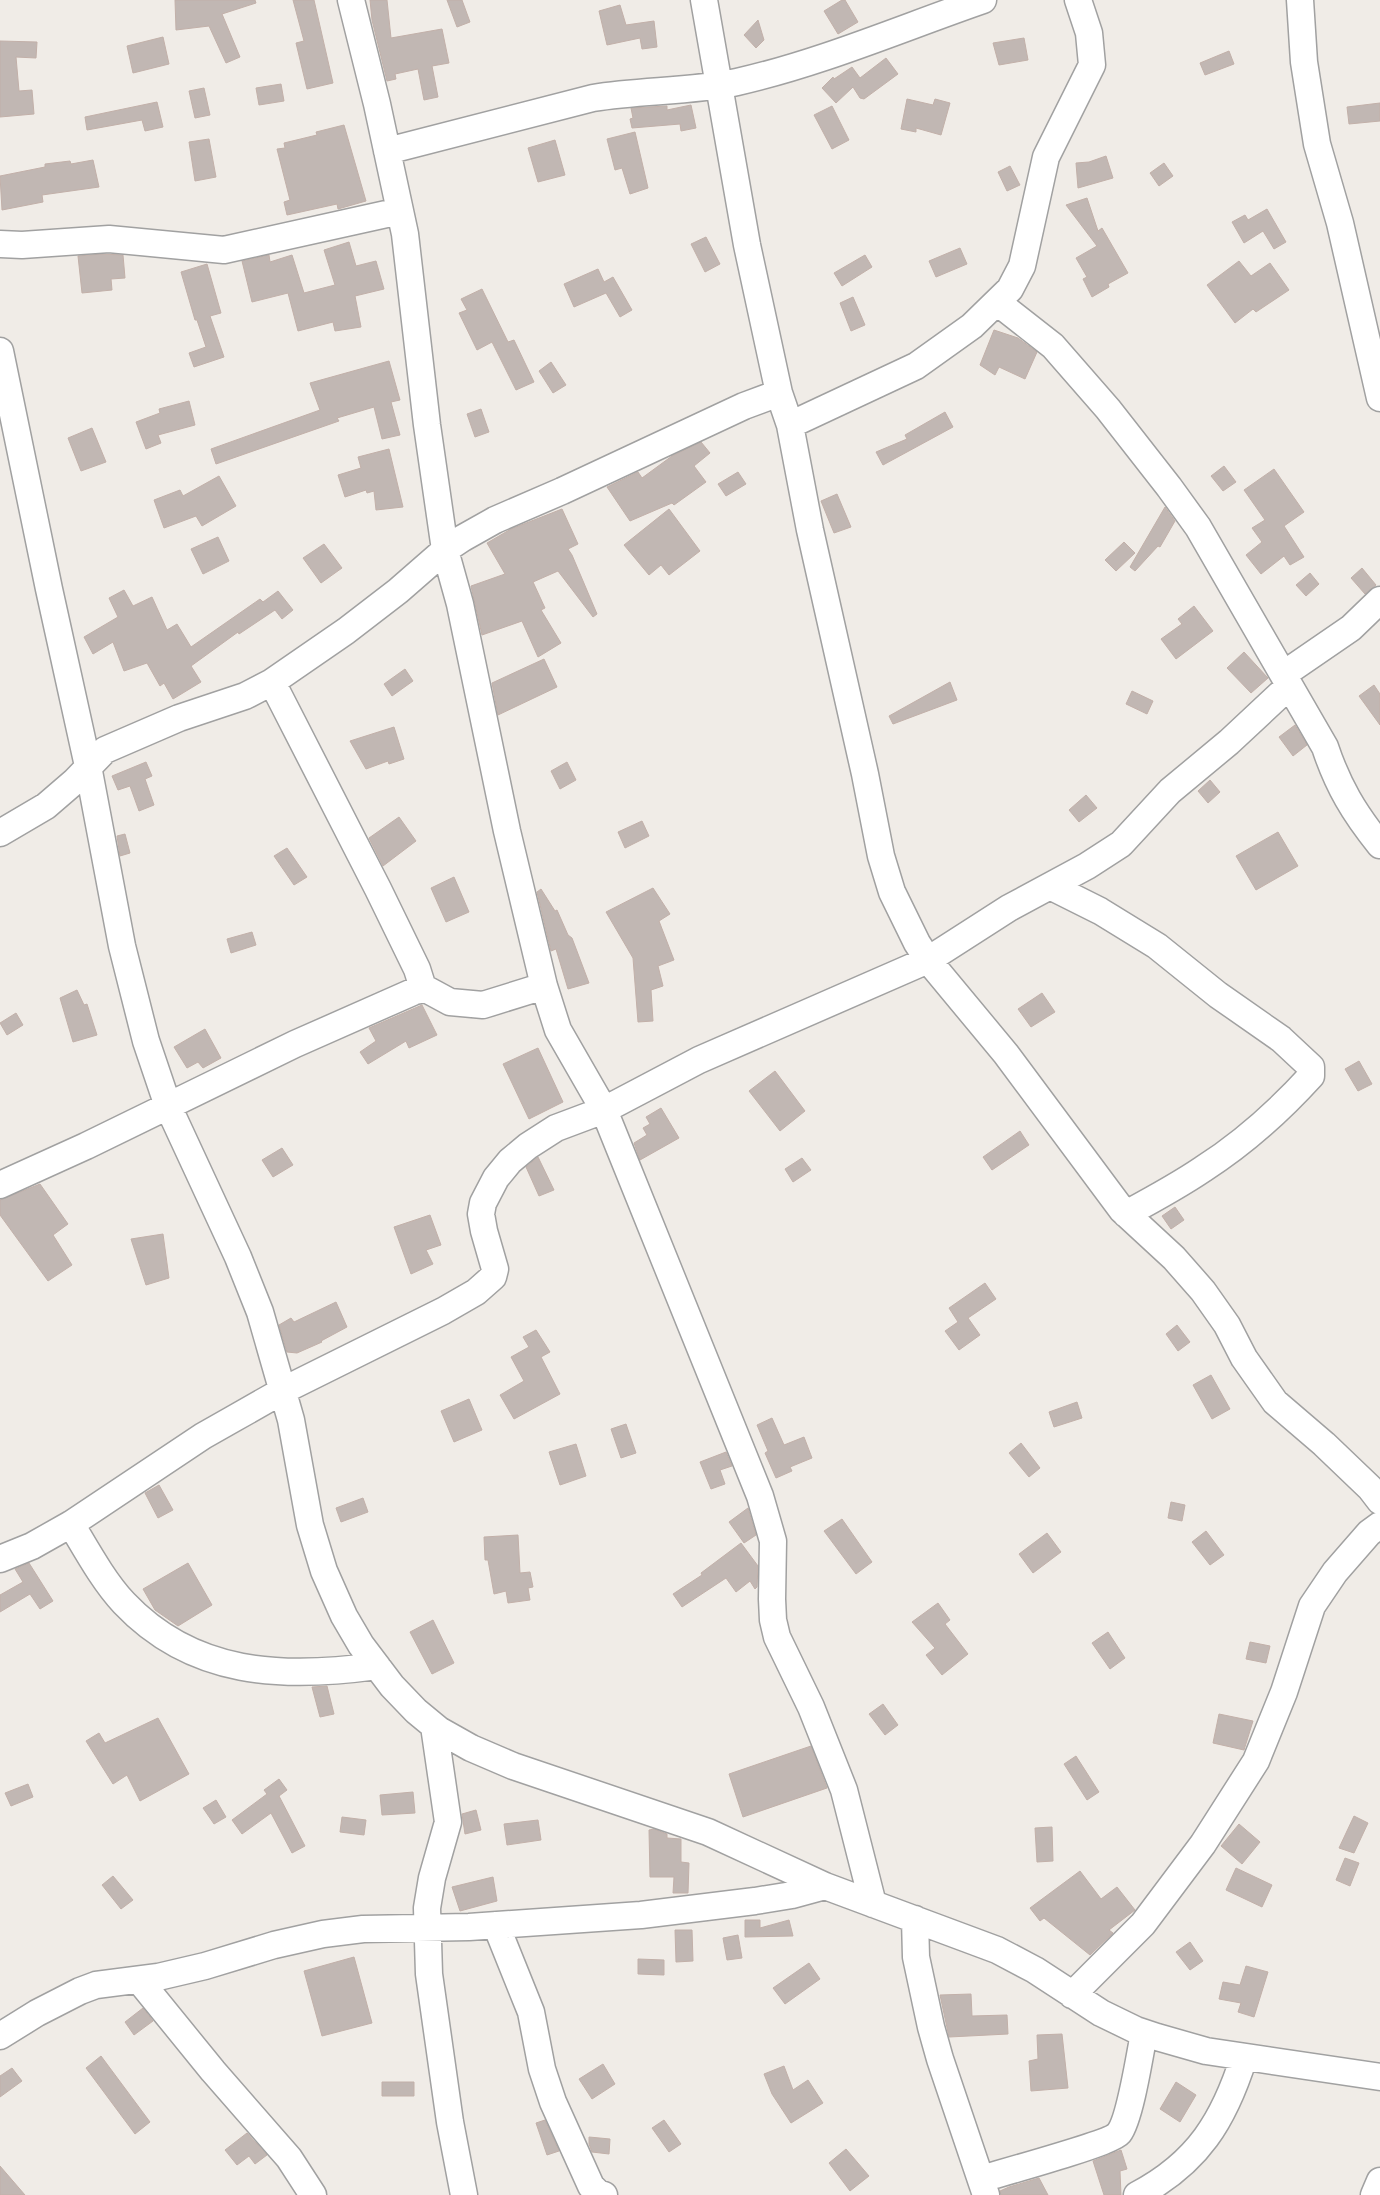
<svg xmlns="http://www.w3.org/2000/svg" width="1380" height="2195" font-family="Signika,sans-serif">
<rect width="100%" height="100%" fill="#f0ece7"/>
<!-- building -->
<path fill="#c1b7b3" stroke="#c2b0a9" d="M175,0h80l1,3 -34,11 18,43 -14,6 -17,-37 -33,4z
M293,0h21l19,83 -26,6 -11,-46 8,-2z
M370,0h17l4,38 51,-9 7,34 -17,3 6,31 -14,3 -6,-31 -23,5 1,5 -9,2 -15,-61z
M447,0h15l8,22 -13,5z
M842,0h3l13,22 -20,12 -14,-23z
M620,5l6,20 28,-4 3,26 -15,2 -2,-11 -33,7 -8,-34z
M758,20l6,20 -8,8 -12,-13z
M163,37l6,27 -36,9 -6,-27z
M1024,38l4,22 -29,5 -6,-22z
M0,41l37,1 -1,16 -20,-1 3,34 13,-1 2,24 -34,3z
M1229,51l5,13 -29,11 -5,-12z
M886,58l12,16 -34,25 -4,-1 -7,-11 -17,16 -14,-15 11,-11 1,2 18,-12 8,11z
M281,84l3,17 -25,4 -3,-17z
M204,88l6,27 -15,3 -6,-27z
M907,99l26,6 2,-6 15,4 -9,32 -25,-7v4l-15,-3z
M157,102l6,25 -18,4 -3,-11 -55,10 -2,-13z
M1380,103v18l-31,3 -2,-17z
M691,105l5,23 -15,3 -1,-7 -48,4 -2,-9 3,-1 -2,-10 36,-2v4z
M832,106l17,34 -17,9 -18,-34z
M344,125l22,76 -28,8 -1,-5 -50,11 -3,-13 6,-2 -13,-51 8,-1 -1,-5 33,-8 -1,-3z
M635,132l13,56 -18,6 -8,-26 -7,2 -8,-31z
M209,139l7,38 -21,4 -6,-39z
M555,140l10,35 -27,7 -10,-34z
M1106,156l7,22 -35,10 -2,-25 13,-1z
M93,160l6,27 -57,8 1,7 -41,8 -2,-34 45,-9v-3l25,-3 1,3z
M1164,163l9,13 -14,10 -9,-13z
M1010,166l10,19 -13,6 -9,-19z
M1087,198l11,33 4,-3 26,45 -20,11 1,3 -17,10 -9,-18 4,-2 -11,-19 21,-12 -31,-41z
M1267,209l19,33 -12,7 -11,-18 -19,12 -12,-21 13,-7 3,5z
M706,237l14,27 -15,8 -14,-28z
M349,242l7,24 20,-5 8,28 -29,7 6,31 -26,4 -2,-9 -35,9 -10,-38 -36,9 -10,-41 27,-6 1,7 22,-7 12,38 31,-8 -11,-35z
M960,248l7,16 -31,13 -7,-16z
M102,254l21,1 2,23 -14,1 1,11 -30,3 -4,-37z
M865,255l7,12 -30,19 -8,-13z
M1239,261l12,15 19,-13 19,27 -33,22 -3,-3 -18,14 -28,-38z
M207,264l14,49 -11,3 14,41 -30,10 -5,-14 17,-6 -9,-27h-2l-14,-48z
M598,269l6,13 9,-5 19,33 -12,7 -14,-24 -32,14 -10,-23z
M482,289l26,53 6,-2 20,42 -18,8 -24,-48 -15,8 -18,-37 8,-3 -6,-11z
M853,297l12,28 -14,6 -11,-28z
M994,330l24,8 19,14 -12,27 -26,-12 -4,8 -15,-10z
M389,361l11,39 -9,2 9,33 -18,4 -8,-32 -37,11 2,3 -123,43 -5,-15 109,-39 -10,-27z
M551,362l15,23 -13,8 -14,-22z
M189,401l6,24 -37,10 3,8 -15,6 -10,-27 24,-9 -1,-4z
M481,409l8,23 -14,5 -8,-23z
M945,412l8,15 -70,38 -7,-13 31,-13 -2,-4z
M92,428l14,34 -25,9 -13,-33z
M701,442l9,11 -16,13 12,16 -32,23 -2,-2 -42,18 -23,-34 31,-15 4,6 30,-22z
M389,449l14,58 -27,3 -2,-19 -7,2 -1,-3 -21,7 -7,-22 23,-7 -3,-11z
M1224,466l12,16 -13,9 -12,-15z
M1274,469l30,43 -20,14 20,31 -14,8 -6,-9 -23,18 -15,-19 16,-13 -10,-14 13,-8 -21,-30z
M738,472l8,12 -20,12 -8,-12z
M219,476l17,30 -34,20 -6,-10 -32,12 -10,-28 26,-10 3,6z
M837,494l14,33 -17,6 -13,-32z
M1165,507l10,14 -15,26 -2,-1 -23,25 -5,-4z
M562,509l16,35 -10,5 4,6 25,59 -4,3 -35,-46 -25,11 12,26 -4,2 20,33 -23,14 -16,-36 -40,14 -11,-49 34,-12 -18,-31 24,-14z
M669,509l31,42 -31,24 -8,-10 -12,10 -25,-30z
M218,537l11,24 -26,13 -12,-25z
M1124,542l11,11 -19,18 -11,-11z
M324,544l18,24 -21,15 -18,-25z
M1362,568l14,17 -11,9 -14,-16z
M1310,573l9,11 -13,12 -10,-11z
M124,590l9,16 19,-9 15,33 10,-6 14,23 69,-48 3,3 15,-11 15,19 -11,9 -7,-9 -36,24 -1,-2 -47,34 10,16 -28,17 -9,-16 -4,3 -13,-23 -23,8 -11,-29 -20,12 -9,-17 34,-20 -9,-19z
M1194,606l19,25 -37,28 -15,-20 21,-15 -4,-5z
M1244,652l24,26 -17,15 -24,-25z
M544,659l13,28 -59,28 -6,-32z
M405,669l8,12 -21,15 -8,-12z
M950,682l7,18 -64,24 -4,-8z
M1374,685l6,9v31l-21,-29z
M1132,691l21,10 -6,13 -21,-10z
M1295,725l12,20 -14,11 -14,-19z
M394,727l10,32 -15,5 -1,-3 -22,8 -16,-28z
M146,762l6,14 -7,3 9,26 -15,6 -9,-25 -12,4 -6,-14z
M567,762l9,18 -16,9 -9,-18z
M1210,780l10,12 -12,11 -10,-12z
M1086,795l11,13 -18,14 -10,-12z
M399,817l17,24 -33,25 -14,-28z
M642,821l7,15 -24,12 -7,-16z
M1278,832l20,34 -42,24 -20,-34z
M125,834l5,19 -10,3 -3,-20z
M287,848l20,29 -13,8 -20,-29z
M454,877l15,35 -23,10 -15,-34z
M653,888l17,26 -11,7 15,39 -16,6 5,20 -12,4 2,31 -15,1 -5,-64 -27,-46z
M541,889l14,22 2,-1 11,25 4,3 17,45 -21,6 -12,-40 -5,2 -14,-59z
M252,932l4,13 -25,8 -4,-14z
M77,990l7,15 3,-1 10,31 -24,7 -13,-44z
M1042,993l13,19 -24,15 -13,-18z
M422,1005l15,30 -28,13 -3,-7 -38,23 -8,-12 16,-11 -7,-13z
M16,1013l7,12 -16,10 -7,-12z
M205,1029l16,29 -18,10 -5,-6 -11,6 -13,-21z
M538,1048l25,54 -34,17 -26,-55z
M1359,1061l13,23 -14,7 -13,-22z
M775,1071l30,40 -25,20 -31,-40z
M661,1108l18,30 -39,22 -6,-17 13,-8 -4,-7 7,-4 -4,-7z
M1020,1131l9,14 -37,25 -9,-13z
M282,1148l11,17 -20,12 -11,-17z
M538,1157l16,33 -15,6 -13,-29z
M802,1158l9,12 -18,12 -8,-13z
M40,1184l28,40 -15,11 19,30 -24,16 -48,-66v-15z
M1175,1207l9,13 -13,9 -9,-13z
M430,1215l11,30 -15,5 7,14 -22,10 -17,-47z
M163,1234l6,44 -23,7 -15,-46z
M985,1283l11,16 -28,19 12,17 -21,15 -14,-19 13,-9 -9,-14z
M336,1302l11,25 -26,14 1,1 -25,11 -10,-1 -8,-27 12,-7 3,4z
M1177,1325l13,17 -12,9 -12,-17z
M536,1330l14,22 -9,5 19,37 -46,25 -14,-24 24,-14 -13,-24 18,-10 -6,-10z
M1211,1375l19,34 -18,10 -19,-34z
M469,1399l13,31 -28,12 -13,-31z
M1077,1402l5,16 -28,9 -5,-15z
M772,1418l12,27 20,-8 8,21 -22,9 2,4 -16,7 -11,-25 3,-2 -11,-26z
M626,1424l10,29 -15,5 -10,-29z
M1021,1443l19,25 -11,9 -20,-24z
M576,1444l10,32 -26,9 -11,-33z
M726,1452l6,14 -12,4 5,14 -14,5 -11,-27z
M159,1485l14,25 -15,8 -13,-25z
M363,1498l5,14 -27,10 -5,-14z
M1171,1502l14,3 -3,16 -14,-3z
M748,1508l8,27 -12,8 -15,-21z
M842,1519l30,43 -16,12 -32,-43z
M1206,1531l18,24 -14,10 -18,-23z
M1047,1533l14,19 -28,21 -14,-19z
M518,1535l2,38 10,-1 3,15 -5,1 2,12 -22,3 -2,-12 -12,3 -6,-34h-3l-1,-23z
M741,1543l17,23 -1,21 -2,2 -5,-8 -14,11 -10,-14 -44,29 -9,-13 29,-19 -1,-2z
M29,1563l24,38 -13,8 -10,-15 -30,18v-17l23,-13 -8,-13z
M188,1563l24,42 -34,21 -23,-16 -12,-21z
M938,1603l12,17 -5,4 23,30 -26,21 -16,-20 9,-7 -23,-26z
M433,1620l21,43 -22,11 -22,-42z
M1108,1632l17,26 -15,11 -18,-26z
M1250,1642l20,4 -4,17 -20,-4z
M327,1686l7,28 -14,3 -8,-30z
M883,1704l15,21 -13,10 -16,-21z
M1219,1714l34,7 -9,29 -31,-7z
M158,1718l31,56 -49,27 -13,-26 -14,9 -27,-43 13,-8 6,10z
M811,1746l16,42 -84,29 -14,-43z
M1076,1756l23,36 -12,8 -23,-36z
M279,1779l8,11 -8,6 26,50 -13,7 -21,-40 -29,21 -10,-14 35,-26 -3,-4z
M28,1784l5,13 -22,9 -6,-13z
M413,1792l2,21 -33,2 -2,-20z
M216,1800l10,17 -12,7 -11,-16z
M476,1810l5,20 -16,4 -3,-20z
M1354,1816l14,7 -14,30 -15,-5z
M342,1817l24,3 -2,15 -24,-3z
M538,1820l3,20 -34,5 -3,-21z
M1239,1824l21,18 -18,22 -21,-18z
M1052,1827l1,34 -16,1 -2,-34z
M654,1829l13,5v4l14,1v23l8,1 -1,30h-15l1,-16h-24l-1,-47z
M1345,1858l14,5 -9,23 -14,-6z
M1236,1868l36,17 -10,22 -36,-17z
M1080,1871l21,28 16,-12 18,23 -26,20 4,3 -23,22 -46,-37 -4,3 -10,-13z
M113,1876l20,24 -12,9 -19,-24z
M493,1877l4,24 -37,10 -8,-24z
M745,1920h15v8l29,-8 4,16 -48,1z
M675,1930h17l1,31 -17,1z
M738,1935l4,23 -15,2 -4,-22z
M1190,1942l13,19 -13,9 -14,-18z
M354,1957l18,66 -50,13 -18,-65z
M638,1959l26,1v15l-26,-1z
M809,1963l11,16 -35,25 -12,-16z
M1246,1966l22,6 -14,45 -16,-5 3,-9 -22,-4 4,-17 17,3z
M971,1994l1,22 35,-1 1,19 -59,3 -9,-42z
M143,2008l10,13 -19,14 -9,-13z
M1062,2034l6,54 -37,3 -2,-30 9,-2 -1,-24z
M101,2056l49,66 -15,12 -49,-66z
M603,2064l12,20 -23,15 -13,-20z
M784,2066l9,24 15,-10 15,23 -32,20 -19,-29 -8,-20z
M12,2068l10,13 -22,16v-21z
M382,2082h32v14h-32z
M1176,2082l20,13 -16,27 -20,-13z
M545,2120l14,31 -12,4 -11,-32z
M664,2120l17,24 -12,8 -17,-24z
M247,2133l20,22 -12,9 -6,-8 -12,9 -12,-15z
M589,2137l21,2 -1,15 -17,-2 -3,-8z
M846,2149l23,27 -19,15 -21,-28z
M1121,2150l6,19 -7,2 1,24h-17l-11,-34z
M0,2166l25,29h-25z
M1039,2178l9,17h-47l-1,-4 9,-4z"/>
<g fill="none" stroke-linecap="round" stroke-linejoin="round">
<!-- minor casing -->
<g stroke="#a1a1a1" stroke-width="29">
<path id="minor" d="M351,0l26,104 28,130 22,191 18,125 15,54 47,227 37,155 14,44 46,80 156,386 13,45 -1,58 1,21 4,17 34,70 33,83 29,114
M704,0l43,245 32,148 11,32 20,105 55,244 16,82 11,36 25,51 11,17 78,94 116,156 52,48 29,33 24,34 17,33 31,44 49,42 46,44 10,13
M1300,0l4,62 13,82 23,79 40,175
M387,151l206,-53c48,-8 97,-6 144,-16 84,-19 165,-54 246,-82
M0,244l22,1 87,-6 115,11 176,-39
M997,302l56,44 55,63 61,78 29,40 127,220c13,39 29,66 55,98
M0,351l49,238 39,177 34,180 24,95 22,65 70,151 22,55 31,108 19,105 14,46 20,45 17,29 31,41 24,25 23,19 32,18 42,18 195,66 117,54 172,64 38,20 66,43 35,17 21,7 49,14 174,26
M790,425l126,-59 56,-40 38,-37 12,-23 24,-109 46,-92 -3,-32 -11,-33
M1284,674l67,-46 29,-28
M272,682l106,207 39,80 6,19
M0,833l46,-27 29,-25 30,-31 74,-32 66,-22 27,-14 74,-51 52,-40 47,-41 18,-12 32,-18 67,-29 182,-85 35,-13
M1050,886l50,25 57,35 61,49 63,44 30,28v9c-31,34 -69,68 -108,93 -25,17 -51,31 -77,45
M0,1185l86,-39 209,-102 120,-53 11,-2 24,13 33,3 61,-19
M71,1524c15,25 33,58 53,79 69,73 159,76 253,63
M0,1559l32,-13 39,-22 132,-88 30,-17 51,-29 159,-79 33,-19 17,-15 2,-8 -11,-38 -3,-17 2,-11 13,-25 14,-17 18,-15 28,-18 48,-18 95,-50 229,-100 81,-52 78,-42 34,-22 49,-53 59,-49 60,-56
M434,1726l14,96 -16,56 -5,30 2,66 21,148 14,73
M915,1919l1,38 15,70 9,32 46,136
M496,1925l35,87 11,57 11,33 38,84 7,7 6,2
M139,1980l74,91 76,87 24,37
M1072,1995l71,-71 60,-80 53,-83 28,-69 28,-86 23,-34 34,-39 11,-8
M0,2036l37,-23 43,-22 16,-6 62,-8 47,-11 69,-21 49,-11 40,-5 106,-2 172,-12 114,-14 37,-6 33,-9
M981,2179c20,-6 130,-36 138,-46 11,-14 21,-79 25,-100
M1137,2195c61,-32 87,-75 107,-138
M1374,2195l6,-14"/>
</g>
<!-- minor -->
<use href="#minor" stroke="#fff" stroke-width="26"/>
</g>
</svg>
